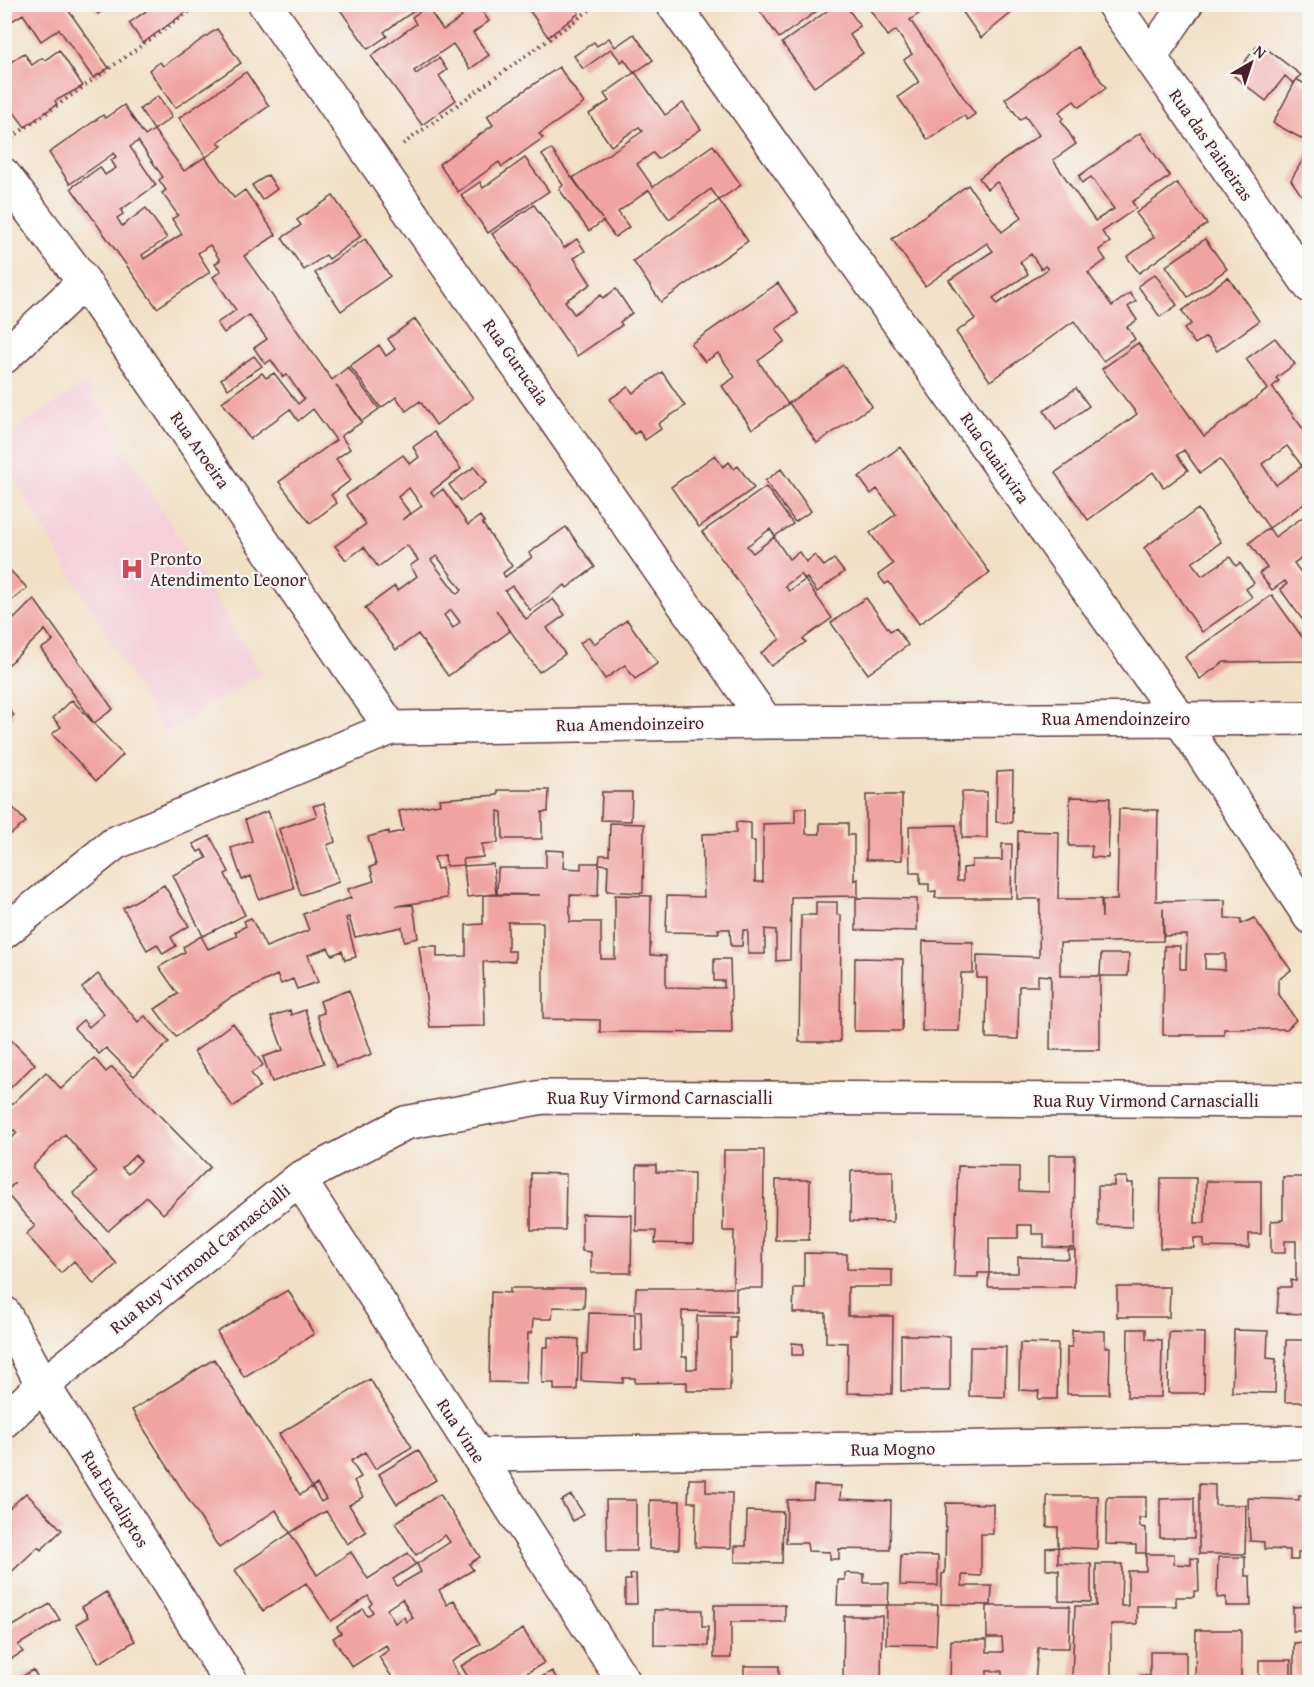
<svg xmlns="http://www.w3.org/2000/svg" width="1314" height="1687" font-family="'Gentium Book Plus',serif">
<rect width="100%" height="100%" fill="#f6f6f2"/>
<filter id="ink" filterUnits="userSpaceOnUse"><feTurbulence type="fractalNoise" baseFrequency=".0167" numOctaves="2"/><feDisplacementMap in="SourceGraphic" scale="12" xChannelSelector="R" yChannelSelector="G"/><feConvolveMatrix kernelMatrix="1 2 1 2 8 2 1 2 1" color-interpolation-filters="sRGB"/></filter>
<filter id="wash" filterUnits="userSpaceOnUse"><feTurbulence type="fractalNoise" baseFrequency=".008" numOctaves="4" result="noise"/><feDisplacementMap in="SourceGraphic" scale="24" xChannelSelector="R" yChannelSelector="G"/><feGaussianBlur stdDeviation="1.35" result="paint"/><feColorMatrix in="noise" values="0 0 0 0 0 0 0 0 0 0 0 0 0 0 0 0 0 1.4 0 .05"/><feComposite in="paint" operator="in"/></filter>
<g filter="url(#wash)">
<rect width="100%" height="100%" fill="#f2e0c6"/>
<!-- built -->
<path fill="#f5cfda" d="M86,383l175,291 -96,60 -160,-270v-28z"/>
<g id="blocks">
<!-- building -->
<path fill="#f0a4a1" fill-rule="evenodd" d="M4,4h60l45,64 -16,10 -34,-49 -18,12 -18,-27 -19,12z
M91,4h20l-13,10z
M141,4h56l-54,39 -14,-20 17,-12z
M336,4h74l5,6 -31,22 3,4 -19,13z
M453,4h24l12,17 -16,12 16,22 -19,14 -17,-25 -39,27 2,3 23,-16 8,12 -8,6 17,24 -34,25 -51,-69 45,-32 -4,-7 15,-10 16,23 19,-13z
M525,4h48l6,9 -31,24z
M755,4h72l-48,34z
M837,4h8l15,22 -11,8 14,19 -49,34 -32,-44z
M866,4h61l2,3 -19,13 65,94 -8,6 -3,-5 -36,25 -30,-43 21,-15 -15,-22 8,-6 -16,-24 -8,6z
M957,4h65l-41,34z
M217,29l24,34 -66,45 -26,-38 11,-8 3,4z
M634,34l19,26 -19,13 -10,-14 -3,3 -10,-13 -28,20 -9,-13 20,-14 3,4 12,-8 6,9z
M1259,43l42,32 -5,4 14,8v56l-37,-20 23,-43 -3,3 -8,-7 -19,25 -32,-25z
M1078,47l28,41 -27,19 -5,-6 -15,11 4,6 -2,2 15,24 -23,16 42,61 19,-12 -23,-32 -9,6 -3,-7 61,-43 30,43 -38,26 4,6 -34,24 8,10 -11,8 7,10 -18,13 24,33 18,-13 6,8 -8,6 9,13 -10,7 8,12 -32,22 -29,-40 -84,60 -34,-49 19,-13 -26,-39 44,-29 -6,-8 -62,43 -33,-47 76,-54 34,47 20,-15 -25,-35 -10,7 -8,-11 60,-43 -14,-19 -5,4 -15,-21zM1031,254l10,15 4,-3 3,3 -51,35 -4,-6 35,-24 -8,-12z
M59,50l24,36 -28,15 2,3 -32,23 -21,-28v-32l20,-14 8,12 10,-7 3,2z
M559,67l25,36 -45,31 4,4 -41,29 -3,-5 -41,30 -19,-28 54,-39 -6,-9z
M246,72l23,34 -51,36 4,4 -16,11 -27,-39z
M635,72l30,43 18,-12 18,26 -43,30 -5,-6 -16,11 16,23 60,-42 28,40 -22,15 -8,-11 -42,30 -20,-29 -31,22 11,15 -14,10 -12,-16 -14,10 -30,-42 4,-4 -21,-30 9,-6 51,70 -29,-41 70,-47 -4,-4 -28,19 -22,-32 20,-13 -5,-7z
M158,96l14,21 -18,13 -14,-21z
M124,105l21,31 9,-6 30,41 21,-14 29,41 11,-8 31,45 -32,21 88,124 16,-13 31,42 -17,12 -26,-36 26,37 -21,14 9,13 -14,10 15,21 -20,15 6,8 -27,20 -31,-41 57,-42 -23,-31 -15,12 -8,-12 -40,30 -28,-37 40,-29 4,5 8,-5 24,31 6,-5 -17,-24 -4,2 -12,-17 -6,4 -11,-16 13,-9 -18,-24 -25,18 -7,-10 19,-13 -23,-33 8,-6 -6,-7 5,-4 -10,-15 -12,8 12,19 -53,36 -86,-120 29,-21 5,8 11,-7 -5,-8 5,-3 -2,-4 -44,31 -21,-31 54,-38 2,3zM138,141l25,36 -4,3 7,10 -4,3 16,22 -6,4 10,15 -38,25 -2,-4 25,-17 -21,-30 -24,18 -5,-8 6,-4 -2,-4 35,-25 -26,-38z
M1310,147v49l-4,6 -15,-22z
M525,158l24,33 -61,42 -27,-38 19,-13 3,6z
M268,175l9,14 -15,11 -10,-15z
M1177,183l30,41 -68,49 -12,-16 27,-20 -18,-24z
M333,196l28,40 -32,23 -3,-4 -22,15 -22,-32 19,-13 -4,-5z
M719,200l29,41 -87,61 -28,-41z
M534,205l30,43 13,-9 8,12 -11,7 17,26 -26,17 9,13 27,-19 2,3 13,-9 16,24 -12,9 2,3 -45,31 -85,-122z
M365,239l25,37 -49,35 -26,-38z
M1205,239l22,30 -39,28 -22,-31z
M1155,274l22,31 -17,12 -22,-31z
M1228,277l31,44 -42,30 -11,-14 -11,7 -11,-15 7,-5 -9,-13z
M778,283l20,30 -22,16 9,12 -27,20 30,43 -36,25 -30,-43 13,-9 -17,-24 -13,9 -14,-18z
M415,319l58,79 -37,27 -16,-24 -14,10 -10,-14 -15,11 -31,-42 29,-21 7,11 9,-7 -7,-10z
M1275,338l20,26 -19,14 3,3 -7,6 34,46 4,-3v70l-41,28 -49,-69 -20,14 -16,-23 -7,5 11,15 -24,18 -11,-16 -65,48 -33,-47 82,-59 -35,-45 36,-26 66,93 64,-47 -22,-30zM1287,446l15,20 -26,19 -14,-21z
M254,356l8,10 -34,23 -7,-10z
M843,365l29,41 -55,37 -28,-40z
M662,372l23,34 -27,18 3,5 -16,11 -6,-9 -5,3 -24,-35 18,-12 5,6z
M1076,388l13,18 -33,24 -12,-19z
M434,432l27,37 -30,23 3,4 9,-7 25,36 12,-9 4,6 -2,1 30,43 -9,7 2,4 27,-20 -3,-4 37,-26 29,40 -28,21 -2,-3 -35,25 -18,-24 -7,5 21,28 27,-20 12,16 -18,13 18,26 -26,18 -43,-62 14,21 -62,45 -30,-42 -22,16 -31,-42 30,-22 2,5 20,-15 -7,-10 8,-6 -11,-15 -29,22 -14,-20 -18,13 -11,-14 31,-22 -20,-28 57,-41 7,9 9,-7 -6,-10zM409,488l13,18 -20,14 8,-7 -12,-16zM437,556l25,34 -5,4 -26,-34zM451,610l9,12 -7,6 -9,-13z
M900,447l90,126 -71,51 -30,-42 -4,2 -7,-9 15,-11 -23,-31 26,-19 -19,-25 -6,5 -12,-17z
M715,455l8,12 6,-5 5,7 4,-3 16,22 -55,39 -28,-40z
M474,467l12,16 -25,18 -12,-16z
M781,469l30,42 -16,11 -30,-41z
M766,487l27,37 -18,12 -5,-7 -23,17 6,7 21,-16 15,22 10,-7 7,10 9,-7 9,11 10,-7 10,13 -27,20 -10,-14 -2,2 -4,-6 -16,12 4,5 16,-11 27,38 -29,21 3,3 -35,24 -10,-13 19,-14 -78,-107z
M1198,509l23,33 -29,21 10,13 28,-19 6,9 4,-3 14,20 -8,6 6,8 -50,35 -58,-84z
M1310,512v40l-16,11 16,22v45l-30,-41 7,-5 -2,-3 -13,9 -13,-17 8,-5 -18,-25 20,-15 6,9z
M4,564l23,24 -23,19z
M1272,595l38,53v13l-86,1 -24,17 -15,-22z
M866,598l24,33 6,-3 12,17 -40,29 -37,-51z
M34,599l79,110 -19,14 -53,-74 12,-8 -8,-11 -41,39v-60l10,10z
M627,620l31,43 -23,16 -10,-14 -20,14 -25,-36 9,-6 5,7z
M72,700l51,55 -27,26 -44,-47 9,-7 -8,-9z
M4,705l10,10 -10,9z
M1013,771l-1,52 -16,-1 1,-50z
M498,790h51l-1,22h-6v27h-39l-1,-27 -4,-1v32l-16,1 1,13 -20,2 1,6 -18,1 -1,-11 -11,2 3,12 5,-1 5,30 -51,8 17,-1 5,33 -14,3 -2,-14 -47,10 -6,-20 -3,1 10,39 -11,3 -3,-9 -10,4 -4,-7 -20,7 10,27 -21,7 -4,-10 -12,5 -4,-9 -47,23 -54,39 -21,-28 23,-15 -19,-27 26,-15 -2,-5 18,-11 7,13 29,-13 -2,-4 11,-6 -2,-5 7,-3 15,29 43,-17 -6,-16 48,-16 -3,-9 26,-8 -4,-14 6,-2 -8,-28 21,-6v3l14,-3 -4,-20 41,-7 -1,-5 59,-4z
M602,792h30l-1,29 -30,-1z
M962,792h25v46h-25z
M866,795h36v65h-36z
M1070,797l40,1 -2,60 -17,-1 1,-11h-23z
M4,798l22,24 -15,12 -7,-7z
M324,803l11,39 -8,3 12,37 -38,13 -22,-66 38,-13 -4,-10z
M795,808h11v26h14v-11h28v12h6v46l4,-2v17l-67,1 -1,63 -14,1v-31l-11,-1v25h-17v-24h-5l-1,16h-11l-1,-17h-12l1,4 -53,-1 1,-36 37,1 -2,-63 34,-1v-11l15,1v18h4v41h8v-58l32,-1z
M1119,809l39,1 -2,91 69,-1v18l16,1v5l13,-6 37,52 -13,10v13l18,27 -9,9h-63v6h-61l1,-89h16v23h6l1,-34 -23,1 -1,-28v33l-103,2v33h40v74h-50l1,-74 -13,-1v11h-19l-1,53 -32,-1 1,-60h-10v-23l62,2 1,-58h-23l1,-68 41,1 -1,67h43l1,19v-18h15zM1205,954h20v16l-20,-1z
M268,811l26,77 -35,11 -8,-23 -9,4 -11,-32 21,-7 -7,-21z
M610,823l34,1 -1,69 -36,-2 1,-26 -9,-1 1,-9h9z
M956,825l1,56h6v-13l9,-1v-7h30v-16h10l-1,54h-76l1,-7 -7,1v-8h-9v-11h-10l-1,-47z
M210,836l19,36 -4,2 20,41 -42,21 -30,-61 34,-17 -5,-8 -4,2 -5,-8z
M546,850l18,1 -1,17 18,1v-6h18l-1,33 -28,-1v27h31v37h14v-64l36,1 -1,59 16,1v31l58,1v-7h-10v-22h16l2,74 -132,-1v-12l-57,-1v-97h-35v29h7v10l-32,1 2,64 -55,1 -11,-81h18v11l29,-1v-31l17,-1v-29h57l-43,-1 1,-26h48z
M493,864l3,30 -29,3 -3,-31z
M164,885l25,41 -18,11 5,9 -13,8 -6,-10 -10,6 -24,-42z
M856,898l61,1v32l-61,-1z
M816,902h21v13h4l-1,127h-41l2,-127h15z
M923,941l50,1v31h-12l-2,58h-37z
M1101,954h28l-1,22h-28z
M855,958l48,1 -1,72h-48z
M98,974l40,48 7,-6 24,26 -35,34 -28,-28 -7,6 -25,-26 9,-8 6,7 15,-13 -22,-26z
M349,990l23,64 -36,13 -19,-52 7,-2 -4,-12z
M290,1010l1,5 14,-5 19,53 -52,19 -9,-25 20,-7 -12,-33z
M233,1023l30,42 -12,8 9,13 -27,21 -39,-55z
M4,1033l31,31 -28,27 -3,-3z
M94,1058l12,14 6,-5 98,100 -47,47 -16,-17 -39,34 -35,-38 24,-21 -32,-38 -33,33 85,97 -23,20 -20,-23 -13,12 -35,-39 9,-8 -30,-34 10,-9 -11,9v-46l13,-13 -3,-3 -10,8v-36l5,5 37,-35 15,17zM135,1155l6,6 -13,13 -6,-6z
M724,1150h40l-1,138h-27v24l-54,-1v46h5v12h10v-53h39v22h-6v53h-43v-9l-52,1v-5h-12v5l-42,-2 1,-27h5l2,-41 46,1v37l7,-1 -1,-39h-6l1,-23h97l1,-57h-11z
M1049,1155h26l-1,93 -30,-1v-13h-12v-9h-14v13h-29v35h-11v4h-24l4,-111 61,1v24l30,1z
M637,1165h19v7l38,1 -1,71 -38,-1 1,-12h-20z
M851,1171h42v51l-43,-1z
M531,1173l35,1 -1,56h-34z
M1114,1177h13v6h6l-1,44 -34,-1v-40h16z
M1283,1177h27v137l-33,-1 2,-26h12v-7l5,1v-40h-11v12h-14v-32l12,-1z
M1161,1178h35l-1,45h10l1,-42h55v53h-12v14l-45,-1v-8l-10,-1v10h-34z
M776,1180h34l-1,60h-34z
M582,1214l50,1 -1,58h-40v-21l-9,-1z
M1068,1250h7l-1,37h-86l1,-14h29v-16l51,2z
M804,1253l43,1v15l45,1v17h-44v29h45l-1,78 -45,-1 1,-50 -22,-1v-29h-33l1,-25h10z
M1117,1287h53l-1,30h-52z
M510,1288h75l-1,20 -31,-1 -1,12h-19l-1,14h-4l-2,50 -37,-1 2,-90 19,1z
M288,1290l26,44 -70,43 -27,-45z
M1128,1329h18v10l16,1 -1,57h-34z
M1072,1330l33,1v16h5l-1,47h-42v-47h5z
M1234,1330l34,1 -1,27 9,1 -1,34 -43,-1z
M1169,1332l36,1 -1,60h-36z
M901,1335l49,1v55h-49z
M548,1337l31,2 -2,51h-23v-7h-12l1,-36h5z
M1286,1340h24v62h-25z
M792,1343l11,1v11h-11z
M1020,1343l38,1 -1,55h-19l1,-8 -20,-1z
M970,1347h36l-1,50 -36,-1z
M214,1359l86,136 12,-8 9,15 5,-3 -9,-15 -5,3 -33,-53 91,-55 42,68 -37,22 -10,-17 -14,9 10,16 -7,4 9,16 -14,8 17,27 -19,12 -21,-33 -36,22 -14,-23 -57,38 -87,-138z
M418,1450l18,30 -39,24 -18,-30z
M689,1479h17v13l26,1 -1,55 -36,-1 1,-45h-8z
M1199,1484l16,1v20h31l-1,49h-46z
M814,1485l27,1 -1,13 51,2 -1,49 -51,-1v10h-9v-7l-22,-1 -1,-8h-21l1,-43 26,-1z
M26,1493l36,37 -21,20 -3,-3 -34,32v-66z
M440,1494l40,63 -11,7 4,6 -34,20 8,15 7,-5 27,44 -30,18 12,20h-68l-16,-25 10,-7 -3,-5 -34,22 -19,-29 8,-5 -4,-6 26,-18 4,7 6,-4 -4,-6 3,-3 -4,-7 -37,25 -25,-38 -43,28 -28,-41 55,-37 27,42 34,-23 17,27 40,-26 8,11 -23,15 4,7 24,-14 -4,-8 33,-22 -5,-7 -29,20 -21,-32zM402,1599l11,19 -7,4 -2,-5 -9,6 -8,-14z
M571,1495l13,19 -11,7 -12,-20z
M1047,1496h51l-1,53 -39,-2v-20h-11z
M1299,1496h11v56h-12v8h-8v-10l-26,-1v-7l-14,-1 -2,-43 51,2z
M1107,1497h39v21h-7l1,9 6,1v25h-10v-8l-30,-1z
M1194,1498v40h-34v-39z
M606,1500h30v51h-29z
M650,1500l30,1 -1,48h-30z
M946,1503l47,1v30h-12v42l-19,-1v11h30l-1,19 -50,-1 1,-30 3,-1z
M747,1511l36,1 -1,51 -47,-1v-16h11z
M1058,1547v16l33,1v38l-32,-1v-31l-13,-1v-21z
M1146,1554h28v10l17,1v-7l7,1 1,32h-5v6h-18v9h-39v18h-26v53h-39l3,-71h21v-42h26l-1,42h7v-35h18z
M901,1555l37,1v30l-38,-1z
M1218,1557h27v19h5l1,30h-25v-9l-9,1z
M845,1573l19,1v9h25l-1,22h50l-2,40 -50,-1 1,-39h-50l1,-25h7z
M636,1574l1,30h-12v-24h6l-1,-5z
M106,1592l29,49 -36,22 -23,-39 12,-7 -6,-10z
M50,1604l10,16 -42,25 5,7 -19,11v-40l4,6z
M714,1605h71v17h-54v36h-17z
M987,1606h83l-1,42h-31l-3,34h-33v-11h-15v11h-52v-2h15l1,-40h36v12h16l-1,-14h-15z
M1310,1606v25h-17v-24z
M654,1610h48v17h6v19l-54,-1z
M844,1616h38l-1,66h-38z
M523,1629l21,34 -33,19h-40l-10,-16z
M1196,1630h45v52h-46z
M1310,1642v40h-16v-39z
M1150,1652h36v30h-45v-7l9,1z
M1259,1660h32v22h-32z
M744,1666h35v16h-35z
M33,1670l8,12h-29z
M552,1671l7,11h-26z"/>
</g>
</g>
<g filter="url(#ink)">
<use href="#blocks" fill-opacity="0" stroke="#633c42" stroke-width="1.5"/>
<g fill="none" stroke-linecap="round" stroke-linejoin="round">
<!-- minor casing -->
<g stroke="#633c42" stroke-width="36">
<path id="minor" d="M265,4l501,718
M673,4l506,714 131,199
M1113,4l197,282
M1150,57l36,-53
M4,175l80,107 307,446
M4,357l80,-75
M4,932l111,-89 276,-115 375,-6 544,-4
M299,1179l325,503
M4,1313l39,72 188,297
M4,1421l39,-36 256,-206 106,-56 138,-26 767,4
M477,1455l833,-13"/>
</g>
<!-- path -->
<path stroke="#633c42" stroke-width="4" stroke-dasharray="1.5 4.5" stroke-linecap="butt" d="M7,141l193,-137
M403,144l195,-140"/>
<!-- minor -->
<use href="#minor" stroke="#fff" stroke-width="33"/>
</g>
</g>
<!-- icons -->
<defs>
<g id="hospital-bare" transform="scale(1.8)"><path d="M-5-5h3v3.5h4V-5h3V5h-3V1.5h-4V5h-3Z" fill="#d1495b" stroke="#f6f6f2" stroke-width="2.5" paint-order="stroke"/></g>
</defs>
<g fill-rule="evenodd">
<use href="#hospital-bare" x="132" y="569"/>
</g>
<g text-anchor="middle" stroke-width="4.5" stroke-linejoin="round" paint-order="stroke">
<!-- street labels -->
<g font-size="18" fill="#4a1f2b" stroke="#f6f6f2">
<text transform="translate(1211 145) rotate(55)" y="6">Rua das Paineiras</text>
<text transform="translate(516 362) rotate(55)" y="6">Rua Gurucaia</text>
<text transform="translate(200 450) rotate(55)" y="6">Rua Aroeira</text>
<text transform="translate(995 458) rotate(55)" y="6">Rua Guaiuvira</text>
<text x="1116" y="725">Rua Amendoinzeiro</text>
<text transform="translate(630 724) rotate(-1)" y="6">Rua Amendoinzeiro</text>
<text x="660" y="1104">Rua Ruy Virmond Carnascialli</text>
<text x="1146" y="1107">Rua Ruy Virmond Carnascialli</text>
<text transform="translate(200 1259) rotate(-39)" y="6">Rua Ruy Virmond Carnascialli</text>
<text transform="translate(461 1431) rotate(57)" y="6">Rua Vime</text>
<text transform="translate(893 1449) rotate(-1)" y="6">Rua Mogno</text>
<text transform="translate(115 1499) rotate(58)" y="6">Rua Eucaliptos</text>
</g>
<!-- poi labels -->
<g font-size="18" fill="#4a1f2b" stroke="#f6f6f2" text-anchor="start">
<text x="150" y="565">Pronto<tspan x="150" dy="21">Atendimento Leonor</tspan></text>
</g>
</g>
<!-- margin -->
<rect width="1314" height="1687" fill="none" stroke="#f6f6f2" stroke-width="24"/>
<!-- north arrow -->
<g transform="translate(1251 63) rotate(39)" stroke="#f6f6f2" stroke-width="4.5" paint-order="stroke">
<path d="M0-4.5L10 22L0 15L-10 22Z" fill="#4a1f2b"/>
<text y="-9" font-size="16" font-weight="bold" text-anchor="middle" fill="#4a1f2b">N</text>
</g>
</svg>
